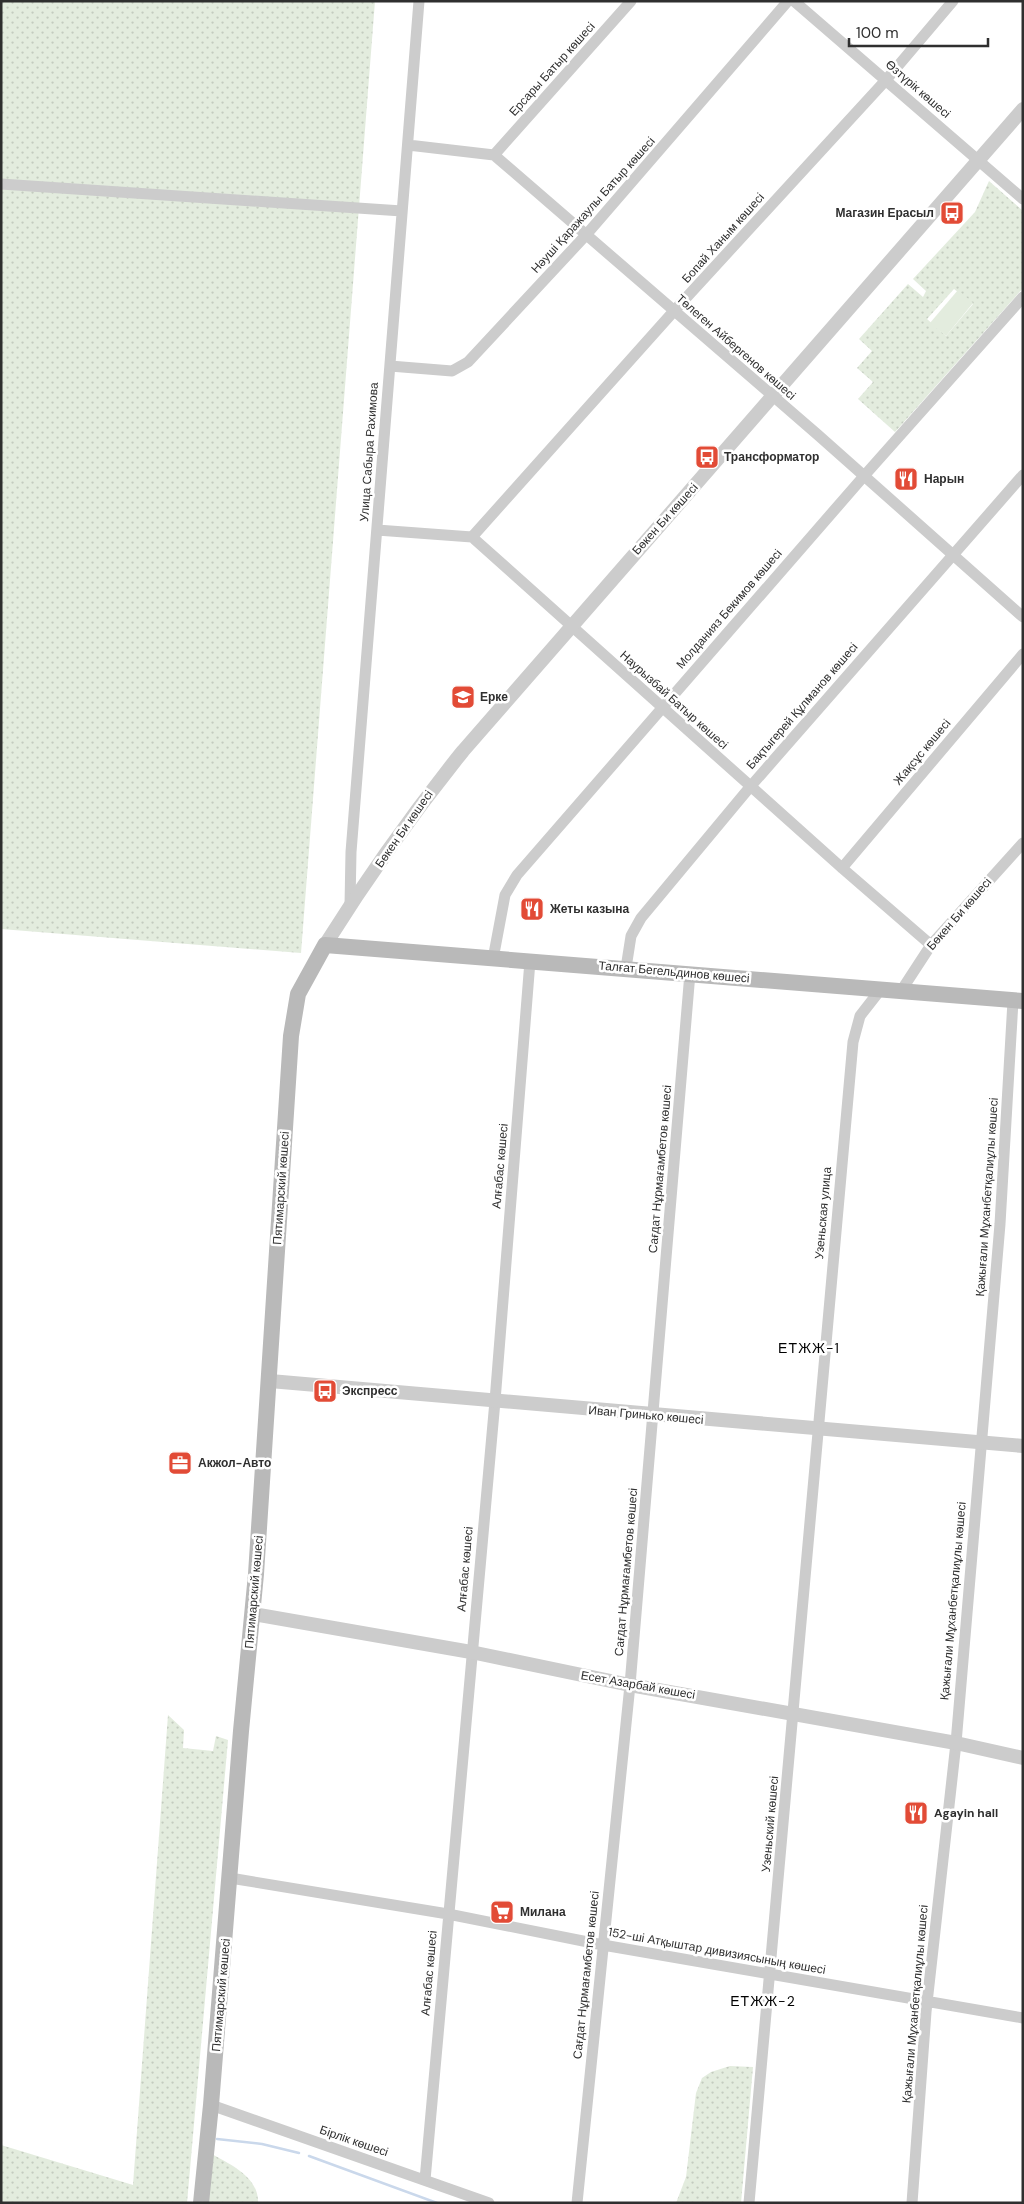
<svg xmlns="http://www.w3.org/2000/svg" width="1024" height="2204" font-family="'DM Sans',sans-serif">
<defs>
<pattern id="grass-dots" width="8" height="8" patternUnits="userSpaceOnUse" patternTransform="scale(1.25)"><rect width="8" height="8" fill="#e3ecde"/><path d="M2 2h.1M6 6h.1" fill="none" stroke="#c3cbbf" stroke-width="1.8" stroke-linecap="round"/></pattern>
</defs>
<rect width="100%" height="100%" fill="#fff"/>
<!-- grass -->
<path fill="url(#grass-dots)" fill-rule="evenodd" d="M1,1h374l-74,952 -300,-24z
M989,181l34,30v77l-128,144 -37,-33 15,-17 -16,-14 15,-17 -13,-12 49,-55 15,13 3,-6 -13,-12 62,-67zM954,289l19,15 -27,32 -19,-17z
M168,1715l16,15 -1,18 30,3 3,-15 12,4 -41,463h-186v-58l132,40z
M730,2066l23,1 -12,136h-65l10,-26 10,-84 6,-15 9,-6z
M212,2154c19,11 47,23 46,49h-50z"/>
<!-- garden -->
<path fill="#e3ecde" d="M958,290l15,13 -27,33 -16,-13z"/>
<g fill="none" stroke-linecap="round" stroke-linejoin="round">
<!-- stream -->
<path stroke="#cad8eb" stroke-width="2.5" d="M217,2139l45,5 37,9
M309,2156l128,47"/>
<!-- minor -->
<path stroke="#ccc" stroke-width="11" d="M794,1l229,198
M408,145l86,10 324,280 205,182
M494,155l137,-154
M1,184l401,27
M390,366l62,5 16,-9 118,-127 202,-234
M377,530l95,7 370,331 89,77
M472,537l202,-226 212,-231 67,-79
M842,868l181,-214
M350,905l1,-53 68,-851
M493,959l12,-64 12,-20 347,-399 159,-179
M626,968l5,-32 10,-18 109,-131 273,-312
M901,991l30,-46 92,-102
M230,1878l218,36 155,31 420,73
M211,2105l278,98
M425,2180l70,-779 35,-440
M577,2203l53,-518 60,-712
M749,2203l104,-1161 7,-26 21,-27
M912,2203l14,-191 30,-269 44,-519 13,-223"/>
<!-- tertiary -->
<path stroke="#ccc" stroke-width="14" d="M325,945c42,-67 88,-132 138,-194l560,-642
M270,1381l753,65
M253,1614l218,38 159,33 326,58 67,15"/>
<!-- secondary -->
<path stroke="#b9b9b9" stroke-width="16" d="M201,2203l10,-98 30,-374 15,-157 35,-538 7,-42 27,-49 698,56"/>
</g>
<!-- icons -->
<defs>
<g id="bus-square" transform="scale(1.25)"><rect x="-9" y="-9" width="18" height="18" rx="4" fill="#e24b36" stroke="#fff"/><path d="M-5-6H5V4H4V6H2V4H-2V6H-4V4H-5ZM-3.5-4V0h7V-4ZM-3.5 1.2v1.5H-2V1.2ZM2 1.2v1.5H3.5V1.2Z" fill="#fff"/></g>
<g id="restaurant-square" transform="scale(1.25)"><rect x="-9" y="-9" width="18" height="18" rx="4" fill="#e24b36" stroke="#fff"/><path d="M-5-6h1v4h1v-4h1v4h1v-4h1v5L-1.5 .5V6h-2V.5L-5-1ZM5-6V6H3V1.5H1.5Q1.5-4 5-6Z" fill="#fff"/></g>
<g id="school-square" transform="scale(1.25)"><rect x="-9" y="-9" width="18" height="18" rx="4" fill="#e24b36" stroke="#fff"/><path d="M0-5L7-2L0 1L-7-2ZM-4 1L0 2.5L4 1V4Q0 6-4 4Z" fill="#fff"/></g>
<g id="office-square" transform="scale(1.25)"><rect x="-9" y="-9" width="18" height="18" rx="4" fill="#e24b36" stroke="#fff"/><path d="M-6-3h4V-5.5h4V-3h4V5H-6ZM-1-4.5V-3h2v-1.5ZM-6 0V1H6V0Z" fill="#fff"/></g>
<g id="supermarket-square" transform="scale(1.25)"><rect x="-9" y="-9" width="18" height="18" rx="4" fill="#e24b36" stroke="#fff"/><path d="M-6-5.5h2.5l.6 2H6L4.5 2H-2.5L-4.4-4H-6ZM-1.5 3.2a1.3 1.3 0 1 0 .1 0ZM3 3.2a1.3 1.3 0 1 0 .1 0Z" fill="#fff"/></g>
</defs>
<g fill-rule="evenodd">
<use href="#bus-square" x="952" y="213"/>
<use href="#bus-square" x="707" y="457"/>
<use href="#restaurant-square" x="906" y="479"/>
<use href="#school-square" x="463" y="697"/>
<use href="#restaurant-square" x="532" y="909"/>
<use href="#bus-square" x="325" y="1391"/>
<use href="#office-square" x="180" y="1463"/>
<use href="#restaurant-square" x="916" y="1813"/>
<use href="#supermarket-square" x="502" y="1912"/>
</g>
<g text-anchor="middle" stroke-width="5" stroke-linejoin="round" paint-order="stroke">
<!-- street labels -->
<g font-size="12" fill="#2f2f2f" stroke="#fff">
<text transform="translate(552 69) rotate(-48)" y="4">Ерсары Батыр көшесі</text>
<text transform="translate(918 89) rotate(41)" y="4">Өзтүрік көшесі</text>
<text transform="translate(593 205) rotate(-48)" y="4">Нәуші Қаражаулы Батыр көшесі</text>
<text transform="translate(723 238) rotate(-48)" y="4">Бопай Ханым көшесі</text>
<text transform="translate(736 347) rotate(41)" y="4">Төлеген Айбергенов көшесі</text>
<text transform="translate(369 452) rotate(-86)" y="4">Улица Сабыра Рахимова</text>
<text transform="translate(665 519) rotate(-48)" y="4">Бөкен Би көшесі</text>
<text transform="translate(729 609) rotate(-49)" y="4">Молданияз Бекимов көшесі</text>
<text transform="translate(674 700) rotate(42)" y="4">Наурызбай Батыр көшесі</text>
<text transform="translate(802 706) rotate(-49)" y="4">Бақтыгерей Құлманов көшесі</text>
<text transform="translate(922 752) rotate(-50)" y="4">Жақсұс көшесі</text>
<text transform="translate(404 829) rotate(-55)" y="4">Бөкен Би көшесі</text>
<text transform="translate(959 914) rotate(-49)" y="4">Бөкен Би көшесі</text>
<text transform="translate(674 972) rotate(5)" y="4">Талғат Бегельдинов көшесі</text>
<text transform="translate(500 1166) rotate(-85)" y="4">Алғабас көшесі</text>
<text transform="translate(660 1169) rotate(-85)" y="4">Сағдат Нұрмағамбетов көшесі</text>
<text transform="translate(281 1188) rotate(-86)" y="4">Пятимарский көшесі</text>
<text transform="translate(987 1197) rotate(-86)" y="4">Қажығали Мұханбетқалиұлы көшесі</text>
<text transform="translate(823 1213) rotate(-85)" y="4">Узеньская улица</text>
<text transform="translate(646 1415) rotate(5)" y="4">Иван Гринько көшесі</text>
<text transform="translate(465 1569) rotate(-85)" y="4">Алғабас көшесі</text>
<text transform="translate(626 1572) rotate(-85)" y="4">Сағдат Нұрмағамбетов көшесі</text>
<text transform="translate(254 1592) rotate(-85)" y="4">Пятимарский көшесі</text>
<text transform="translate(953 1601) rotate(-85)" y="4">Қажығали Мұханбетқалиұлы көшесі</text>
<text transform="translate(638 1685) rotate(10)" y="4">Есет Азарбай көшесі</text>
<text transform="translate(770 1824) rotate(-85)" y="4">Узеньский көшесі</text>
<text transform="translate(717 1951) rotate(10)" y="4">152-ші Атқыштар дивизиясының көшесі</text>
<text transform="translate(429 1973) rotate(-85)" y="4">Алғабас көшесі</text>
<text transform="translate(586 1975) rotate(-84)" y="4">Сағдат Нұрмағамбетов көшесі</text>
<text transform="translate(221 1995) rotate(-85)" y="4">Пятимарский көшесі</text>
<text transform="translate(915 2004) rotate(-85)" y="4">Қажығали Мұханбетқалиұлы көшесі</text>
<text transform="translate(354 2141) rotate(19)" y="4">Бірлік көшесі</text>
</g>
<!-- poi labels -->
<g font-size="12" font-weight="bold" fill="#2f2f2f" stroke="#fff" text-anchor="start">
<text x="934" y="217" text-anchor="end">Магазин Ерасыл</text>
<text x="724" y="461">Трансформатор</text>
<text x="924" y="483">Нарын</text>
<text x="480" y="701">Ерке</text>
<text x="550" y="913">Жеты казына</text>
<text x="342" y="1395">Экспресс</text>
<text x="198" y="1467">Акжол-Авто</text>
<text x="934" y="1817">Agayin hall</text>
<text x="520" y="1916">Милана</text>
</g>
<!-- neighbourhood labels -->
<g font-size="14" letter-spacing="1" fill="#000" stroke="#fff">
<text x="809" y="1353">ЕТЖЖ-1</text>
<text x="763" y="2006">ЕТЖЖ-2</text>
</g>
</g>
<!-- border -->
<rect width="1024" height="2204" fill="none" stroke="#2f2f2f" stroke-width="5"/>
<!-- scale -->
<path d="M849 38v8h139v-8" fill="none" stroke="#2f2f2f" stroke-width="2.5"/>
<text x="856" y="38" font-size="15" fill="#2f2f2f" stroke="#ffffff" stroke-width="4" paint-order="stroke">100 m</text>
</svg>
